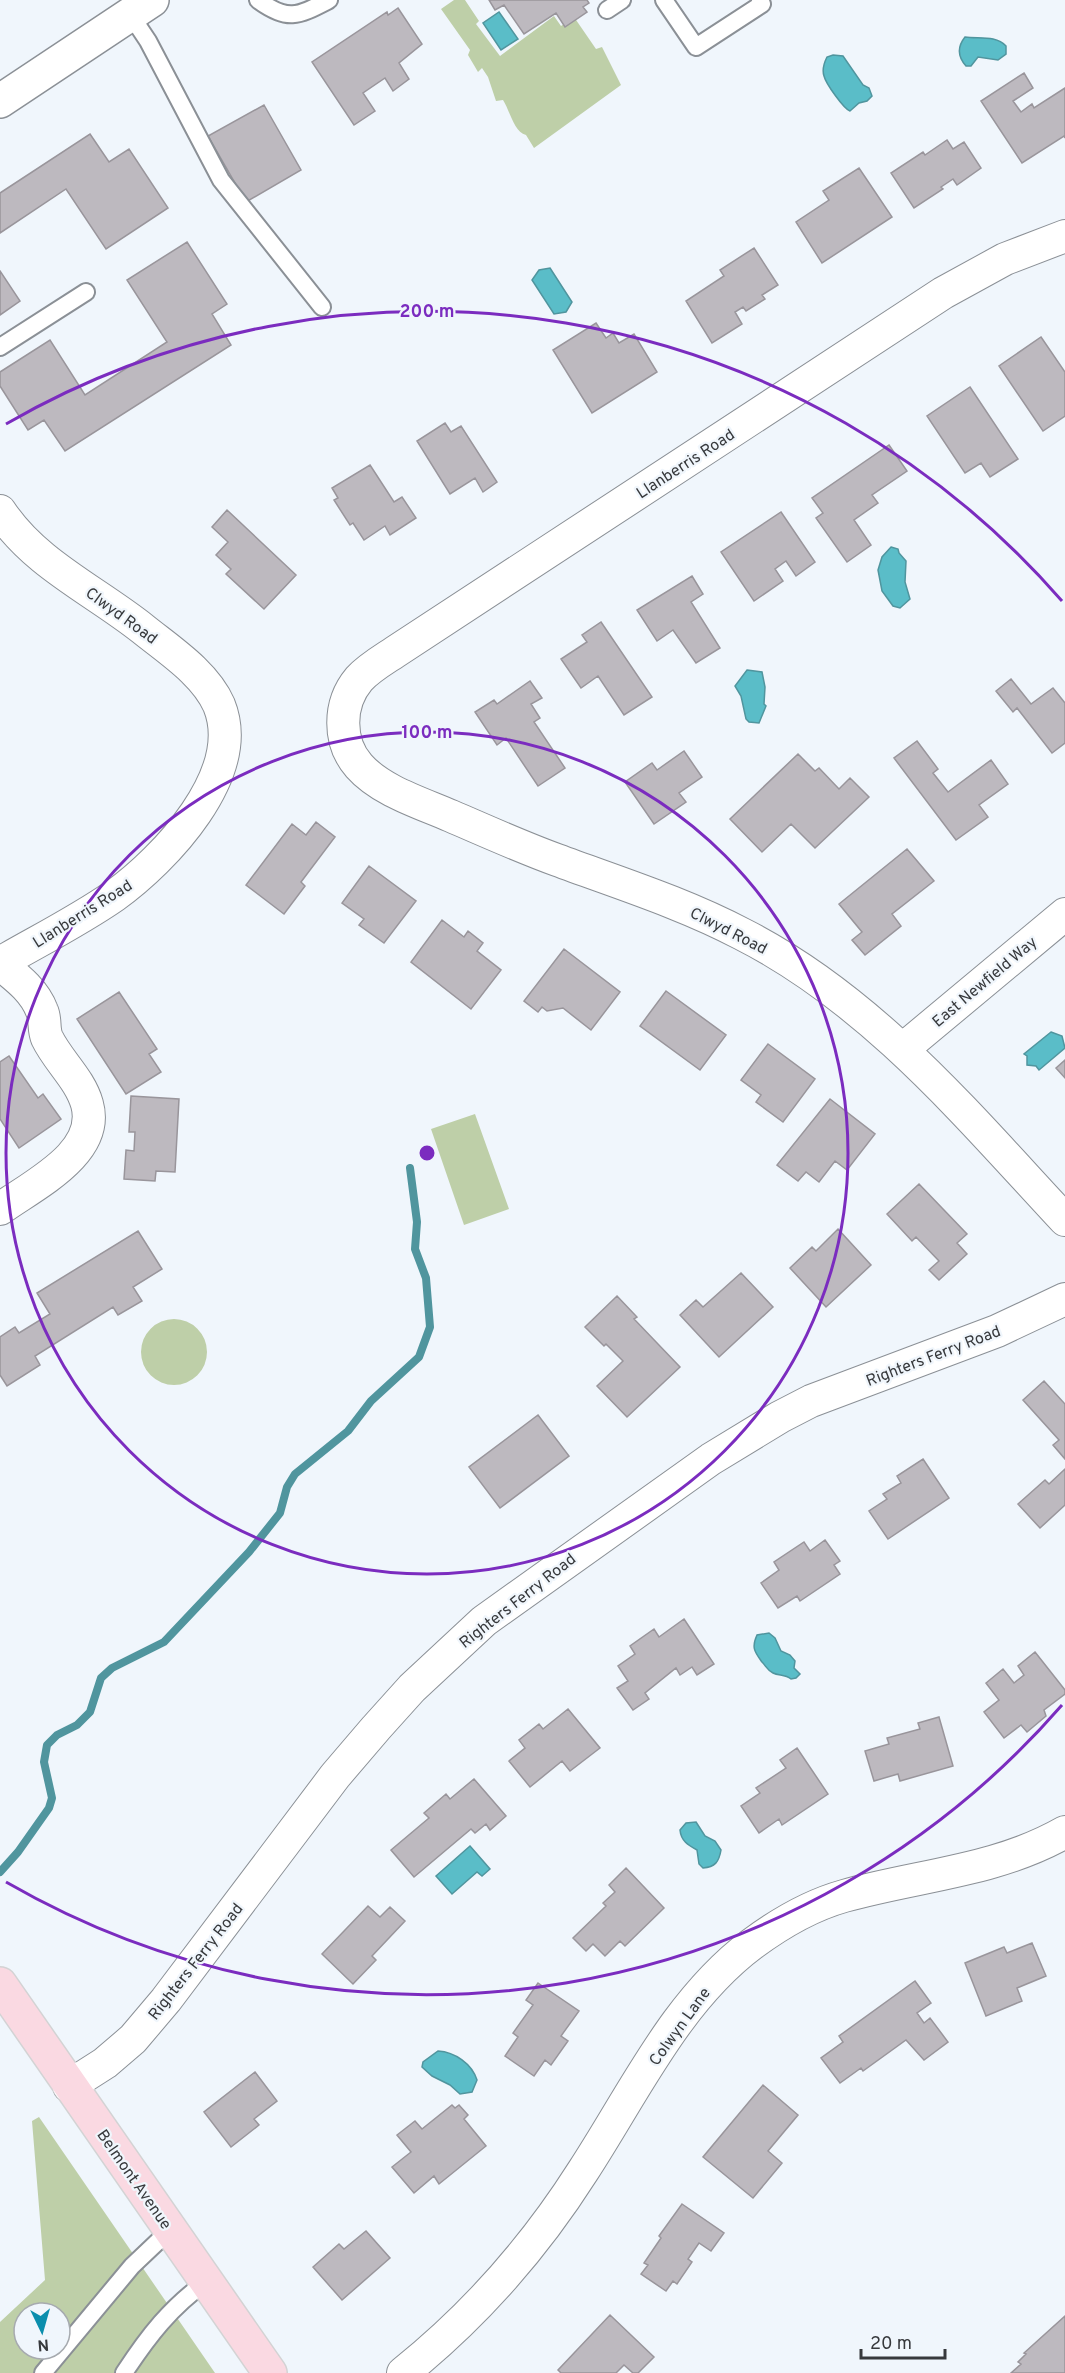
<svg xmlns="http://www.w3.org/2000/svg" width="1065" height="2373" font-family="Overpass,sans-serif">
<rect width="100%" height="100%" fill="#f0f6fc"/>
<!-- green -->
<path fill="#becfa8" fill-rule="evenodd" d="M454,0h11l14,21 -3,3 24,32 54,-40 7,10 13,-9 22,32 6,-2 19,38 -87,63 -8,-13c-12,-3 -16,-24 -23,-35l-7,1 -8,-24 -6,-9 -4,4 -10,-17 2,-5 -29,-41z
M475,1114l34,95 -45,16 -33,-96z
M141 1352a33 33 0 1 1 66 0a33 33 0 1 1-66 0Z
M39,2117l176,256h-215v-51l45,-42 -13,-159zM24,2313h36v36h-36z"/>
<!-- water -->
<path fill="#5abdc8" stroke="#50959e" stroke-width="1.5" d="M499,12l19,27 -17,11 -18,-27z
M965,37c14,2 31,-2 41,9v8l-8,6 -20,-3 -7,9h-5c-8,-9 -9,-19 -1,-29z
M833,55l10,1 20,29 6,3 3,8 -5,5 -8,2 -9,8c-6,-2 -24,-27 -26,-35 -2,-6 0,-13 3,-19z
M550,268l22,34 -6,10 -12,2 -22,-34 7,-10z
M891,547l7,2 1,4 7,8 -1,21 5,17 -10,9 -7,-2 -11,-15 -4,-21 4,-13z
M747,670l15,2 3,15 -1,17 2,2 -7,17 -10,-1 -3,-3 -5,-23 -6,-10z
M1051,1032l11,4 3,12 -26,22 -3,-4 -9,-1v-9l-3,-2z
M769,1633l6,5 6,13 9,4 5,6 -1,7 6,6 -4,4 -5,1c-6,-5 -12,-3 -18,-6 -6,-3 -7,-7 -11,-11 -7,-10 -11,-14 -5,-27z
M696,1822l9,14 10,5 6,9c-2,12 -6,17 -18,18l-4,-4 -2,-14c-9,-5 -16,-9 -17,-20l6,-7z
M470,1846l20,23 -8,7 -5,-4 -25,22 -16,-18z
M438,2051c17,1 34,13 39,29l-5,12 -12,2 -10,-9 -18,-9 -10,-9 1,-5z"/>
<g fill="none" stroke-linecap="round" stroke-linejoin="round">
<!-- stream -->
<path stroke="#50959e" stroke-width="8" d="M0,1872l18,-20 31,-44 3,-10 -8,-36 3,-17 10,-10 20,-10 13,-13 11,-34 11,-10 52,-26 85,-90 31,-39 7,-26 8,-13 53,-43 23,-30 48,-44 11,-30 -4,-49 -11,-29 2,-27 -7,-54"/>
</g>
<!-- building -->
<path fill="#bdb9bf" stroke="#99959b" stroke-width="1.5" d="M489,0h98l2,3 -6,4 4,5 -22,15 -9,-14 -32,21 -20,-29 -9,5z
M398,8l24,36 -23,19 10,16 -16,12 -8,-13 -22,15 12,18 -21,14 -42,-63 75,-50 1,3z
M1024,73l9,15 -20,13 8,11 11,-8 2,4 31,-20v50l-1,-2 -42,27 -41,-62z
M264,105l37,65 -55,32 -38,-66z
M90,134l19,28 20,-13 39,59 -62,41 -40,-60 -66,44v-40z
M947,140l6,9 11,-7 17,26 -24,17 -4,-6 -12,8 2,2 -29,19 -23,-35 32,-21 2,3z
M859,168l33,49 -70,46 -26,-41 33,-22 -6,-9z
M187,242l40,62 -15,10 19,31 -166,106 -21,-31 -16,10 -28,-44v-14l50,-32 35,55 82,-53 -40,-62z
M754,248l24,37 -16,10 3,4 -19,12 -3,-4 -8,5 7,12 -30,19 -26,-42 38,-25 -4,-6z
M0,271l20,30 -20,14z
M596,323l10,15 7,-5 6,10 15,-9 23,38 -65,41 -39,-63z
M1041,337l24,35v44l-22,15 -44,-65z
M970,387l48,72 -28,18 -9,-14 -16,10 -38,-57z
M445,423l6,9 10,-6 36,56 -14,10 -8,-14 -25,16 -33,-53z
M889,445l18,26 -35,24 6,8 -24,17 17,25 -24,17 -31,-44 7,-5 -11,-15z
M370,465l24,37 8,-5 14,21 -26,17 -5,-9 -21,14 -11,-17 -3,2 -16,-25 4,-2 -6,-10z
M227,510l69,65 -32,34 -38,-35 5,-5 -15,-14 12,-13 -16,-15z
M781,512l34,50 -19,14 -10,-15 -11,8 8,12 -29,20 -33,-49z
M692,576l11,18 -12,8 29,46 -24,15 -23,-33 -16,11 -20,-31z
M601,622l51,75 -28,18 -26,-39 -17,12 -20,-29 26,-17 -5,-7z
M1011,679l20,25 22,-16 12,15v40l-13,10 -35,-45 -4,4 -17,-21z
M530,681l12,17 -11,6 9,14 -6,4 31,46 -27,18 -32,-48 -9,7 -22,-33 19,-12 3,4z
M917,741l21,28 -5,4 15,19 43,-32 17,24 -29,21 9,12 -32,23 -62,-82z
M684,751l18,26 -23,16 7,9 -32,22 -29,-42 27,-19 5,7z
M798,754l17,17 4,-3 20,21 11,-11 19,19 -54,51 -24,-24 -29,28 -32,-33z
M316,822l19,15 -34,45 4,4 -21,28 -38,-29 46,-61 14,11z
M907,849l27,32 -42,33 9,12 -36,29 -13,-15 10,-8 -23,-28z
M369,866l47,35 -32,42 -25,-18 5,-6 -22,-16z
M442,920l22,17 4,-6 15,12 -6,8 24,19 -30,39 -60,-47z
M564,949l56,43 -29,38 -28,-22 -16,3 -5,-4 -4,5 -14,-11z
M666,991l60,44 -26,35 -60,-44z
M119,992l38,57 -8,5 12,18 -35,22 -49,-75z
M768,1044l47,35 -32,43 -27,-20 5,-7 -20,-15z
M9,1056l29,42 5,-4 18,25 -42,29 -19,-29v-57z
M1065,1060v18l-9,-10z
M131,1096l48,3 -4,73 -19,-1 -1,10 -31,-2 2,-29 8,1 1,-19h-6z
M830,1099l45,35 -28,36 -12,-9 -16,21 -13,-10 -8,9 -21,-16z
M919,1184l48,50 -10,9 10,11 -28,26 -10,-10 10,-9 -23,-24 -4,4 -25,-27z
M838,1229l33,36 -45,42 -36,-39 22,-21 4,4z
M138,1231l24,38 -29,18 9,14 -24,14 -5,-8 -78,49 5,9 -33,21 -7,-11v-38l15,-10 4,6 31,-19 -13,-21z
M741,1273l32,34 -54,50 -39,-42 16,-15 7,7z
M617,1296l20,21 -3,2 46,48 -53,50 -30,-31 26,-25 -17,-17 -2,2 -19,-19z
M1044,1381l21,23v55l-12,-14 6,-5 -36,-40z
M538,1415l31,41 -69,52 -31,-41z
M923,1459l26,39 -61,41 -19,-28 18,-12 -4,-5 18,-11 -4,-7z
M1065,1469v36l-25,23 -22,-24 27,-24 4,4z
M825,1540l15,21 -6,4 6,9 -40,27 -3,-5 -19,12 -17,-25 18,-13 -5,-8 30,-20 6,9z
M684,1619l30,45 -17,11 -5,-8 -12,8 -4,-7 -31,25 4,6 -16,11 -16,-22 11,-7 -10,-15 17,-12 -5,-8 24,-17 5,8z
M1035,1652l30,38v4l-21,16 2,6 -19,16 -6,-7 -17,13 -20,-26 15,-12 -13,-17 17,-14 11,14 10,-8 -6,-9z
M568,1709l32,39 -30,23 -8,-10 -32,26 -21,-26 16,-13 -6,-8 20,-16 4,5z
M939,1717l14,49 -53,15 -2,-7 -24,7 -9,-30 24,-7 -2,-6 33,-9 -2,-6z
M797,1748l31,46 -46,31 -3,-6 -20,14 -18,-27 19,-13 -4,-5 30,-20 -6,-8z
M474,1779l32,37 -16,14 -4,-6 -11,9 -4,-4 -57,48 -23,-27 38,-32 -5,-5 22,-19 4,5z
M626,1868l38,40 -39,38 -5,-5 -15,15 -12,-12 -7,7 -13,-13 33,-32 -3,-3 12,-11 -6,-7z
M368,1906l12,11 10,-10 15,14 -33,35 4,4 -23,24 -31,-30z
M1032,1943l14,33 -29,12 5,13 -36,15 -21,-53 39,-16 3,6z
M915,1981l16,22 -14,10 7,10 6,-5 18,24 -24,18 -18,-20 -43,31 -2,-3 -21,15 -19,-25 22,-16 -4,-6z
M538,1983l41,28 -18,25 7,5 -17,24 -6,-5 -11,16 -29,-20 13,-19 -5,-4 20,-28 -7,-5z
M255,2072l22,29 -23,18 5,6 -28,22 -27,-35z
M763,2085l35,30 -30,36 14,12 -29,35 -50,-41z
M452,2105l3,3 4,-3 9,10 -4,4 22,27 -47,38 -5,-8 -20,17 -22,-26 19,-15 -14,-17 18,-14 7,8z
M682,2204l42,29 -13,18 -12,-8 -11,16 4,3 -15,22 -4,-3 -7,10 -25,-17 7,-9 -4,-2 17,-25 -2,-2z
M366,2231l24,27 -48,42 -29,-33 26,-23 5,5z
M610,2315l44,42 -16,16h-5l-9,-8 -8,8h-55l-3,-3z
M1065,2316v57h-54l10,-9 -3,-2 8,-8 -2,-1z"/>
<g fill="none" stroke-linecap="round" stroke-linejoin="round">
<!-- service casing -->
<g stroke="#8b9096" stroke-width="20">
<path id="service" d="M258,0c30,22 40,16 71,0
M664,0l32,47 66,-43 -2,-4
M607,10l15,-10
M130,14l18,27 73,139 101,127
M0,347l86,-55
M43,2373l89,-107 39,-37
M124,2373c25,-38 46,-65 83,-92"/>
</g>
<!-- minor casing -->
<g stroke="#8b9096" stroke-width="34">
<path id="minor" d="M1065,236l-60,23 -62,34 -548,359c-12,8 -26,16 -36,27 -21,25 -21,63 0,87 22,25 62,37 92,50 35,15 70,31 106,44 62,23 126,43 185,74 130,66 225,181 323,286
M0,511c35,53 94,79 143,118 26,21 62,44 76,76 28,69 -55,155 -105,191 -36,25 -76,45 -114,67
M0,964c16,13 34,26 42,47 4,8 1,18 5,27 11,23 33,41 40,66 14,49 -54,81 -87,105
M903,1049l162,-135
M69,2086l36,-23 28,-24 33,-39 169,-224 41,-48 36,-40 72,-67 227,-162 69,-42 31,-16 186,-70 68,-32
M403,2373c71,-57 131,-125 180,-202 51,-78 93,-170 169,-227 27,-20 60,-39 92,-48 75,-21 153,-25 221,-64"/>
</g>
<!-- tertiary casing -->
<g stroke="#8b9096" stroke-width="36">
<path id="tertiary" d="M0,101l152,-101"/>
</g>
<!-- primary casing -->
<g stroke="#d3d3d4" stroke-width="36">
<path id="primary" d="M0,1984l270,389"/>
</g>
<!-- service -->
<use href="#service" stroke="#fff" stroke-width="16"/>
<!-- minor -->
<use href="#minor" stroke="#fff" stroke-width="32"/>
<!-- tertiary -->
<use href="#tertiary" stroke="#fff" stroke-width="33"/>
<!-- primary -->
<use href="#primary" stroke="#fad9e2" stroke-width="33"/>
</g>
<!-- distance rings -->
<g fill="none" stroke="#7b2cbf" stroke-width="3">
<circle cx="427" cy="1153" r="421"/>
<path d="M1062 1705A842 842 0 0 1 6 1882M6 424A842 842 0 0 1 1062 601"/>
</g>
<g text-anchor="middle" stroke-width="4.5" stroke-linejoin="round" paint-order="stroke">
<!-- street labels -->
<g font-size="16" fill="#37393c" stroke="#f0f6fc">
<text transform="translate(685 463) rotate(-33)" y="6">Llanberris Road</text>
<text transform="translate(122 615) rotate(36)" y="6">Clwyd Road</text>
<text transform="translate(82 913) rotate(-32)" y="6">Llanberris Road</text>
<text transform="translate(729 930) rotate(27)" y="6">Clwyd Road</text>
<text transform="translate(984 981) rotate(-40)" y="6">East Newfield Way</text>
<text transform="translate(933 1355) rotate(-21)" y="6">Righters Ferry Road</text>
<text transform="translate(517 1600) rotate(-38)" y="6">Righters Ferry Road</text>
<text transform="translate(195 1961) rotate(-52)" y="6">Righters Ferry Road</text>
<text transform="translate(679 2026) rotate(-54)" y="6">Colwyn Lane</text>
<text transform="translate(135 2179) rotate(55)" y="6">Belmont Avenue</text>
</g>
</g>
<circle cx="427" cy="1153" r="9" fill="#7b2cbf" stroke="#f0f6fc" stroke-width="3"/>
<g font-size="18" text-anchor="middle" font-weight="bold" fill="#7b2cbf" stroke="#f0f6fc" stroke-width="4.5" stroke-linejoin="round" paint-order="stroke">
<text x="427" y="317">200 m</text>
<text x="427" y="738">100 m</text>
</g>
<!-- north arrow -->
<g transform="translate(42 2331) rotate(175)"><circle r="28" fill="#f0f6fc" stroke="#a6aaaf" stroke-width="1.5"/>
<path d="M0-4.5L10 22L0 15L-10 22Z" fill="#0b8ead"/>
<text y="-9" font-size="16" font-weight="bold" text-anchor="middle" fill="#37393c">N</text>
</g>
<!-- scale -->
<path d="M861 2349v9h84v-9" fill="none" stroke="#37393c" stroke-width="3"/>
<text x="870" y="2349" font-size="18" fill="#37393c" stroke="#f0f6fc" stroke-width="4.5" paint-order="stroke">20 m</text>
</svg>
